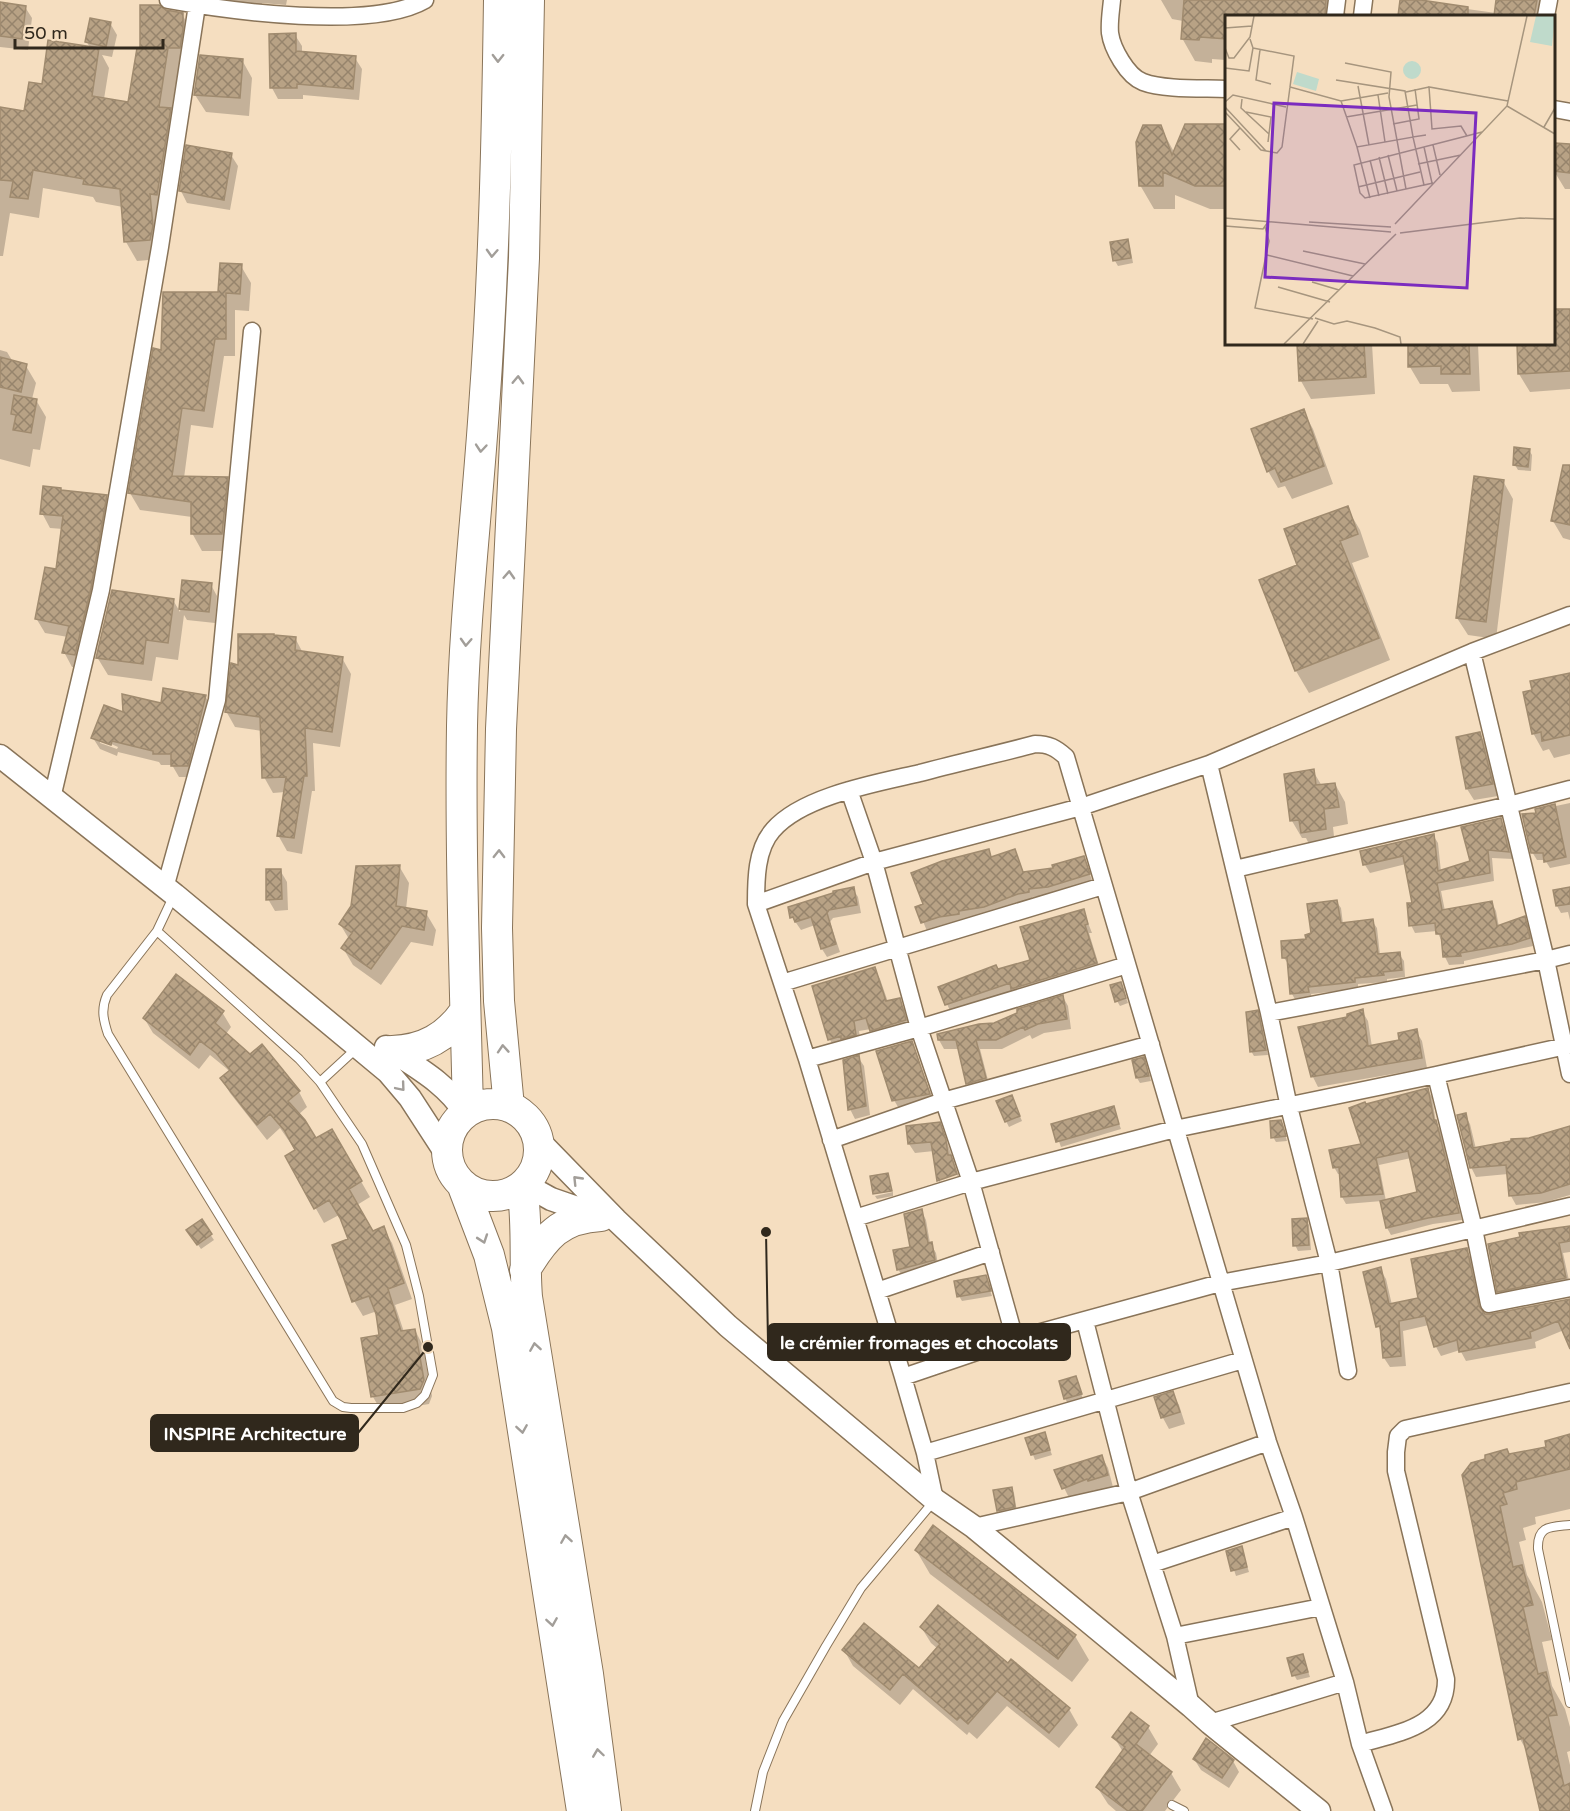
<svg xmlns="http://www.w3.org/2000/svg" width="1570" height="1811" font-family="'Varela Round',sans-serif">
<defs>
<pattern id="building-cross-hatch" width="8" height="8" patternUnits="userSpaceOnUse" patternTransform="scale(1.5)"><rect width="8" height="8" fill="#b8a285"/><path d="M0 0l8 8M0 8l8-8" fill="none" stroke="#96846c"/></pattern>
</defs>
<rect width="100%" height="100%" fill="#f5dec0"/>
<!-- shadow -->
<path fill="#0003" fill-rule="evenodd" d="M203,0h84l-1,5 -24,-2 -1,9z
M1161,0h177l8,14 -4,2h-116v44l-14,-1v4l-17,-2 -13,-23 1,-17 -11,-2z
M1402,0l94,13 2,-13h55l-2,16h-152z
M0,3l25,4 7,11 -4,32 -28,-3z
M165,12l17,2 11,20 -3,32h-11l-8,47 10,16 -20,130 -24,2 -11,-19 -3,-35 -27,-5 -3,-5 -50,-9 -4,30 -29,-5 -7,43h-3v-148l26,4 17,-27 47,-37 -3,-6 23,-19 7,12 -5,22 -10,-2 7,13 -5,31 25,4 13,-53z
M295,35l7,11v7l53,5 7,11 -3,31 -56,-5v4h-25l-6,-11z
M242,60l10,18 -3,38 -43,-4 -11,-17z
M1226,125v84h-16l-35,-14v14h-21l-14,-24 20,-59 14,26z
M1556,145l14,1v43h-5l-11,-18z
M231,155l7,11 -8,44 -43,-7 -6,-12z
M1127,240l3,6 3,17 -15,3 -3,-5 -3,-18z
M241,266l10,17 -2,28 -14,-1v46h-11l-11,72 -22,-3 -7,53h43l10,17 -6,56h-29l-10,-18v-16l-52,-7 -10,-17 33,-142 57,-58z
M1570,310v79l-40,3 -11,-18 -1,-30h36v-33z
M1298,344h74l3,50 -64,5 -10,-18z
M1409,344h69l2,47 -28,1 -4,-8h-28l-10,-17z
M0,350l7,2 6,10 13,4 10,17 -4,16 4,1 10,17 -6,33 -7,-1 -3,18 -30,-8z
M1303,411l10,18 20,55 -41,15 -7,-13 -7,2 -10,-17z
M1529,450l3,5 -1,16 -13,-1 -3,-5z
M1503,481l10,18 -17,140 -28,-4 -11,-17z
M61,492l45,4 8,14 -31,158 -11,-1 -8,-15 4,-15 -23,-4 -9,-15 21,-47 6,-42 -13,-1 -8,-15z
M1570,497v43l-7,-2 -10,-17z
M1347,508l13,22 9,27 -17,6 38,97 -81,33 -13,-22 2,-105z
M183,582l28,3 6,11 -2,27 -28,-3 -3,-5 -6,45 -22,-3 -4,24 -44,-6 -11,-18 76,-57 7,12z
M295,638l8,15 39,5 9,16 -11,73 -27,-4 2,48h-3l-10,63 -15,-3 -9,-16 7,-43 -12,1 -9,-16 -2,-46 -27,-4 -9,-16 14,-45z
M1570,675v79l-16,4 -5,-9 -6,2 -10,-18z
M205,696l7,11 -18,70h-15l-7,-12h-11l-2,-3 -41,-10 -1,4 -17,-7 -7,-11 31,-23zM100,739l18,8 -1,2 -17,-6z
M1480,734l6,11 12,51 -24,4 -7,-11z
M1313,771l9,15 13,-2 10,18 3,22 -15,3 2,19 -23,4 -6,-12h-4l-10,-17z
M1570,803v61l-20,4 -5,-8h-8l-5,-8 5,-42z
M1500,819l5,8 8,32 -21,-1 2,23 -53,10 4,20 47,-8 4,8 3,16 25,-9 5,8 4,20 -69,15v3l-15,1 -4,-8 -3,-15 -5,-11 -22,2 -4,-8 2,-21 -7,-40 -36,9 -5,-8 -3,-13 71,-17 5,8 3,29 31,-10z
M988,851l4,7 22,-7 10,23 30,-4 30,-12 9,25 -40,12 -21,2 1,3 -44,15 -27,4 1,3 -19,3 -17,6 -10,-24 8,-2z
M399,866l10,17 -3,26 20,4 10,17 -3,16 -22,-4 -30,43 -28,-20 -10,-17 6,-9 -9,-15z
M280,870l7,12 1,28 -13,1 -7,-12z
M853,889l5,8 3,16 -28,5 -3,4 10,30 -13,5 -5,-8 -7,-24 -14,5 -9,-13z
M1570,889v31l-2,-8 -7,1 -4,-7 -2,-14z
M1336,901l5,7 2,16 29,-3 5,7 3,27 19,-1 5,7 1,16 -18,2v3l-29,2v5l-47,5 1,5 -16,2 -4,-7 -3,-29 -5,-7 24,-18z
M1083,910l9,23h-3l12,39 -150,41 -11,-25 92,-27z
M874,969l6,10 8,23 11,-2 6,10 6,21 -34,10 -6,-12 -12,2 2,14 -25,5 -6,-10 -16,-53z
M1121,984l7,19 -8,3 -3,-5z
M1063,997l5,9 3,23 -27,4 -12,6 -2,-4 -28,14h-22l10,39 -17,4 -5,-9 -8,-34h-16l-5,-9 -1,-5 57,-10z
M1362,1011l6,10 4,26 29,-6 15,-10 6,10 5,27 -109,19 -5,-10 36,-59z
M222,1012l9,15 -5,7 24,21 49,37 8,15 -9,8 18,25 16,-9 38,66 -13,8 15,27 11,-4 9,15 20,56 -17,6 9,27 11,-2 8,16 9,50 -3,8 -47,8 -9,-15 8,-61 -4,-25 -14,5 -9,-15 -4,-61 -11,-25 -15,8 -37,-66 9,-6 -16,-23 -13,12 -37,-47 -9,-15 9,-6 -4,-4 -16,-13 -11,14 -46,-36 -9,-15z
M1257,1012l3,5 8,38 -14,1 -3,-5z
M912,1043l21,57 -35,7 -4,-7z
M858,1057l6,9 6,49 -15,4 -5,-10z
M1134,1061l12,3 5,17 -11,2 -3,-5z
M1428,1090l4,7 4,26 4,6 22,91 -29,4 -42,11 -4,-7 -5,-27 -36,3 -4,-7 -1,-23h-3l-4,-7 29,-22 2,-40zM1411,1158l7,35 -32,8 -7,-36z
M1014,1102l8,19 -13,6 -3,-6z
M1113,1107l8,22 -60,18 -8,-22z
M1465,1115l5,9 6,25 54,-10 40,-11v67l-24,7 -30,3 -5,-9 -3,-22 -32,3 -5,-10z
M1281,1121l6,20 -11,1 -3,-5z
M939,1123l5,10 17,50 -17,7 -5,-9 -5,-30 -19,2 -6,-9 -1,-17zM957,1174l1,3 -18,5v-3z
M893,1192v4l-16,3 -2,-3z
M921,1210l5,10 4,23 6,10 3,17 -35,9 -6,-10 14,-21z
M1306,1220l3,5 2,25 -13,1 -3,-6z
M201,1221l13,19 -13,9 -10,-14z
M1566,1226h4v26l-7,1 7,32 -66,16 -5,-10 68,-63z
M1466,1250l6,10 12,55 7,1 79,-16v35l-6,-5 -29,12 1,6 -70,13 -6,-11 -19,6 -5,-9 -7,-22 -26,6 3,35 -16,1 -6,-9 -1,-23 -5,-9 2,-57 6,10 6,26 28,-6z
M985,1276l7,20 -30,5 -3,-5z
M1076,1378l7,21 -15,5 -3,-6z
M1172,1393l7,12 6,19 -16,5 -6,-11 -7,-20z
M1044,1433l8,22 -17,5 -8,-21z
M1570,1435v74l-35,8 1,7 -13,4 3,12 -7,2 8,33 15,27 10,38 -10,2 10,44 13,23 5,18v24l-3,1 3,13v46h-28l-13,-56 -9,-16 -56,-264 45,-20 38,-7z
M1102,1457l6,11 5,19 -17,5 -1,-2 -25,10 -14,-29z
M1011,1488l3,5 3,19 -16,3 -3,-5z
M1241,1547l8,25 -13,4 -8,-24z
M916,1550l159,86 14,24 -17,22 -142,-108z
M921,1627l87,38 61,44 9,16 -19,23 -52,-42 -30,33 -8,-7 -2,3 -54,-46 -13,16 -47,-39 -9,-16 75,20 19,-21 -7,-6z
M1303,1656l7,21 -13,3 -3,-5z
M1148,1727l10,17 -9,12 22,17 10,17 -16,21h-49l-8,-7 -11,-17 26,-35 -9,-15z
M1194,1759l39,2 6,11 -10,16 -28,-18z"/>
<!-- building -->
<path fill="url(#building-cross-hatch)" stroke="#a08b6f" stroke-width="1.5" d="M1184,0h142l-1,16h-98v23l-27,-2 -1,3 -18,-1z
M1400,0h21l47,7v9h-70z
M1496,0h41l-3,16h-40z
M0,2l26,4 -4,33 -22,-3z
M140,5h19l7,5 17,3v16l-3,19h-12l-9,59 12,1 -14,87 -7,-1 3,32 -3,14 -26,2 -4,-53 -37,-5 1,-5 -51,-9 -5,29 -18,-2 3,-16 -13,-1v-73l24,4 5,-29 13,2 6,-44 51,8 -7,48 36,6 9,-54h3z
M90,18l21,4 -5,25 -21,-5z
M296,33v18l60,5 -3,33 -56,-5v4h-27l-1,-54z
M200,55l43,4 -3,39 -46,-3z
M1185,124h42v62h-32l-32,-14v14h-24l-3,-44 7,-17h18l11,30z
M1555,143l15,1v29l-16,-2z
M186,145l46,8 -8,47 -45,-9z
M1128,239l3,19 -18,3 -3,-19z
M220,263l22,1 -2,30 -14,-1v46h-11l-11,72 -22,-3 -10,68 56,1 -6,57h-31v-32l-63,-9 25,-145 8,2 2,-58h55z
M1554,309h16v62l-52,3 -1,-30h37z
M1297,344h67l2,33 -67,4z
M1408,344h61l1,30h-29v-8l-33,1z
M0,357l27,7 -6,28 -21,-5z
M14,395l23,4 -6,34 -18,-3 3,-15 -5,-1z
M1304,409l20,57 -43,16 -6,-14 -8,4 -16,-43z
M1514,447l16,2 -2,18 -15,-2z
M1563,465h7v60l-19,-4z
M1474,476l30,4 -18,142 -30,-4z
M43,486l18,2v2l46,5 -16,93 -16,67 -13,-2 7,-27 -34,-7 10,-52 11,2 7,-53 -23,-2z
M1348,506l10,28 -18,7 39,97 -84,33 -36,-91 38,-15 -13,-36z
M182,580l30,3 -3,29 -30,-3z
M112,590l62,9 -6,44 -22,-3 -3,24 -47,-6z
M238,634h36v1l22,2 -1,13 48,7 -11,75 -27,-4 2,48h-3l-10,62 -17,-2 9,-59 -24,1 -2,-61 -35,-5 6,-49 7,2z
M1570,673v62l-28,6 -1,-9 -9,2 -9,-42 9,-2 -2,-9z
M163,688l43,7 -18,71h-17v-12h-18v-3l-41,-10 -1,4 -20,-7 13,-33 19,7 -1,-18 39,9z
M1480,732l13,52 -27,5 -10,-52z
M1314,769l2,16 19,-2 4,24 -15,2 2,20 -25,4 -2,-13 -9,1 -6,-47z
M1555,804l11,53 -22,5 -1,-9h-12l-9,-39 14,-1 -1,-4z
M1501,818l8,34 -21,-2 2,23 -53,10 5,27 50,-9 5,25 28,-10 5,22 -18,6 -52,9 1,3 -18,1 -2,-23h-5l-1,-11 -26,3 -2,-23h5l-9,-47 -40,9 -3,-14 74,-17 4,37 32,-10 -9,-34z
M989,849l2,8 24,-8 8,23 30,-4 -1,-3 32,-9 6,18 -42,13 -19,2v3l-11,2 -34,13 -25,4v3l-20,3 -18,6 -6,-16 8,-3 -12,-31 31,-12z
M400,865l-4,41 31,5 -3,19 -22,-4 -31,43 -30,-21 11,-15 -13,-9 12,-18 5,-40z
M266,869h15l1,30 -16,1z
M854,887l3,18 -28,5 -2,3 9,31 -15,5 -10,-32 -16,5 -2,-5 -3,1 -2,-11 45,-14v-2z
M1570,887v17l-14,2 -3,-16z
M1337,900l4,23 32,-4 5,35 22,-2 2,18 -19,2 1,3 -29,3v4l-47,5 1,5 -19,2 -3,-36h-5l-1,-17 25,-2 -1,-4 6,-2 -4,-29z
M1084,909l4,15 -3,1 12,38 -86,26 -1,-6 -65,22 -7,-18 58,-22 2,4 32,-9 -10,-33z
M875,967l11,34 14,-3 6,22 -36,11 -4,-13 -12,3 2,14 -15,4v-3l-13,4 -16,-54z
M176,974l48,37 -9,12 35,31 12,-10 38,47 -12,10 17,19 11,18 16,-9 30,52 -13,8 24,42 11,-5 20,57 -16,6 13,42 14,-2 9,51 -4,9 -49,8 -10,-59 18,-3 -3,-21 -7,-18 -17,6 -20,-57 16,-6 -8,-21 -11,-18 -15,9 -29,-53 10,-6 -11,-20 -14,-16 -13,11 -37,-47 10,-8 -14,-17 -16,-12 -10,14 -47,-37z
M1121,982l5,16 -11,4 -5,-17z
M1063,995l4,24 -29,5 -13,6 -2,-3 -27,13h-20l10,38 -20,6 -10,-44h-18l-1,-6 42,-10 15,-1 23,-10v-4z
M1363,1009l5,37 31,-6 -1,-7 19,-4 5,29 -111,19 -13,-50 49,-10v-3z
M1258,1010l8,40 -16,2 -4,-40z
M912,1041l18,53 -38,7 -16,-50z
M859,1055l7,51 -18,4 -5,-50z
M1144,1057l5,19 -13,2 -4,-18z
M1428,1088l6,32h2l23,93 -31,5 -42,10 -6,-27 37,-9 -9,-41 -32,7 7,36 -42,3 -2,-30 -6,1 -4,-18 32,-6 -12,-36 16,-6 1,2z
M1012,1095l8,21 -15,6 -9,-21z
M1114,1106l5,18 -63,18 -5,-18z
M1466,1113l7,35 38,-7v-2l18,-1 41,-12v58l-29,9 -32,3 -3,-31 -36,3 -13,-53z
M1281,1120l5,16 -15,2 -1,-17z
M940,1122l6,18 2,15h3l6,19 -20,7 -6,-39 -23,2 -2,-18z
M888,1173l4,18 -19,3 -3,-18z
M922,1209l6,34 4,-1 3,18 -38,10 -4,-20 17,-3 -6,-33z
M1307,1218l2,27 -16,1 -1,-27z
M202,1219l10,15 -15,11 -11,-15z
M1570,1226v15l-11,2 7,35 -69,14 -9,-48 32,-7 -1,-4z
M1467,1248l12,58 6,8h6l79,-15v50l-12,-28 -28,11 1,6 -72,14 -2,-12 -23,7 -9,-31 -26,5 2,35 -18,2 -3,-32 -4,1 -13,-55 18,-5 8,37 29,-6 -7,-39z
M986,1275l5,16 -34,6 -3,-16z
M1076,1376l6,18 -18,5 -5,-18z
M1173,1391l7,21 -19,6 -7,-21z
M1045,1432l5,18 -19,5 -6,-17z
M1570,1434v35l-54,13 1,7 -14,4 4,11 -7,2 13,61 9,-2 11,40 -10,2 15,67 8,-2 11,43 -9,1 16,70 6,-3v28h-30l-17,-73 -5,2 -56,-265 9,-12 14,-4v-4l22,-6 2,5 37,-7 -1,-6z
M1102,1455l6,20 -20,6 -1,-2 -25,10 -8,-19z
M1012,1487l3,20 -18,4 -4,-21z
M933,1525l143,110 -18,24 -143,-109z
M1242,1546l5,21 -16,4 -5,-20z
M938,1605l70,58 3,-4 59,49 -21,25 -52,-42 -29,33 -8,-7 -3,3 -54,-46 -13,16 -48,-40 22,-27 55,45 21,-24 -20,-17z
M1303,1654l5,18 -16,4 -5,-18z
M1131,1712l18,14 -13,18 36,28 -30,39h-14l-32,-24 29,-40 -13,-10z
M1206,1738l28,22 -12,18 -29,-19z"/>
<g fill="none" stroke-linecap="round" stroke-linejoin="round">
<!-- lane casing -->
<g stroke="#897459" stroke-width="10">
<path id="lane" d="M157,931l142,128 21,23 42,62 44,101 13,51 14,79 -8,20 -8,8 -14,5h-52l-8,-1 -10,-6 -225,-367c-5,-15 -7,-25 -1,-39l50,-64 17,-36
M320,1082l38,-35
M1570,1525c-19,2 -33,0 -32,24l32,154
M1172,1805l12,6
M755,1811l8,-39 20,-51 43,-75 35,-58 73,-87"/>
</g>
<!-- street casing -->
<g stroke="#897459" stroke-width="19">
<path id="street" d="M168,0c61,11 204,31 257,0
M1112,0c-1,11 -3,22 -2,33 2,15 17,43 33,49 21,8 60,6 83,7
M1335,16l2,-16
M1362,16l2,-16
M1546,16l3,-16
M1554,109l16,3
M1472,652l74,308 24,114
M849,790l25,72 45,166 52,154 44,157
M52,798l49,-208 59,-343 37,-242
M1235,869l274,-64 61,-16
M165,888l52,-188 35,-369
M756,904l118,-42 207,-55 128,-43
M782,983l321,-97
M1269,1013l277,-53 24,-6
M807,1059l112,-31 208,-63
M1436,1075l38,154 15,75 81,-16
M831,1140l112,-39 208,-57
M855,1218l116,-36 204,-53 261,-54 134,-30
M877,1291l114,-39
M1085,1321l44,171 46,144 16,70
M1348,1371l-19,-108 241,-57
M903,1377l-96,-318 -51,-155c0,-24 0,-55 17,-74 29,-34 104,-47 147,-57 38,-10 77,-19 115,-29 14,0 21,4 31,13l202,685 26,75 51,165 15,62 24,67
M925,1453l318,-93
M935,1500l-10,-47 -22,-76 112,-38 205,-56 109,-20 -40,-156 -20,-94 -60,-249 263,-112 98,-37
M974,1527l155,-35 139,-50
M1152,1564l142,-47
M1175,1636l146,-29
M1210,1723l135,-41
M1360,1744c37,-11 87,-17 86,-65l-50,-208v-19l2,-16 7,-7 165,-37"/>
</g>
<!-- secondary casing -->
<g stroke="#897459" stroke-width="25">
<path id="secondary" d="M0,756l175,139 213,177 22,26 37,57
M386,1047c28,19 61,36 79,66
M538,1140l78,80 112,106 207,174 39,27 217,179 19,17 109,88
M524,1184l27,15 49,17"/>
</g>
<!-- highway casing -->
<g stroke="#897459" stroke-width="32">
<path id="highway" d="M392,1051c32,-1 55,-14 73,-40
M447 1150a46 46 0 1 1 92 0a46 46 0 1 1-92 0Z
M509,1107l-10,-106 -2,-73 4,-199 23,-471 5,-258
M468,1111c-3,-128 -8,-257 -6,-385 2,-107 15,-212 22,-318 10,-136 13,-272 15,-408
M462,1184l27,71 18,73 75,483
M522,1186c6,37 2,74 5,111l61,377 18,137
M525,1270c20,-33 35,-52 76,-54"/>
</g>
<!-- lane -->
<use href="#lane" stroke="#fff" stroke-width="8"/>
<!-- street -->
<use href="#street" stroke="#fff" stroke-width="16"/>
<!-- secondary -->
<use href="#secondary" stroke="#fff" stroke-width="22"/>
<!-- highway -->
<use href="#highway" stroke="#fff" stroke-width="30"/>
</g>
<!-- one-way arrows -->
<defs><path id="oneway-chevron" d="M-2-3.5L2.5 0L-2 3.5" fill="none" stroke-width="1.6" stroke-linecap="round" stroke-linejoin="round" transform="scale(1.5)"/></defs>
<g stroke="#a29e99">
<use href="#oneway-chevron" transform="translate(498 58) rotate(91)"/>
<use href="#oneway-chevron" transform="translate(492 253) rotate(93)"/>
<use href="#oneway-chevron" transform="translate(518 380) rotate(-88)"/>
<use href="#oneway-chevron" transform="translate(481 448) rotate(95)"/>
<use href="#oneway-chevron" transform="translate(509 575) rotate(-87)"/>
<use href="#oneway-chevron" transform="translate(466 642) rotate(93)"/>
<use href="#oneway-chevron" transform="translate(499 854) rotate(-89)"/>
<use href="#oneway-chevron" transform="translate(503 1049) rotate(-94)"/>
<use href="#oneway-chevron" transform="translate(401 1087) rotate(50)"/>
<use href="#oneway-chevron" transform="translate(577 1180) rotate(-134)"/>
<use href="#oneway-chevron" transform="translate(483 1239) rotate(71)"/>
<use href="#oneway-chevron" transform="translate(535 1347) rotate(-99)"/>
<use href="#oneway-chevron" transform="translate(522 1429) rotate(81)"/>
<use href="#oneway-chevron" transform="translate(566 1539) rotate(-99)"/>
<use href="#oneway-chevron" transform="translate(552 1622) rotate(81)"/>
<use href="#oneway-chevron" transform="translate(598 1753) rotate(-98)"/>
</g>
<!-- overview -->
<g transform="translate(1225 15)">
<rect width="330" height="330" fill="#f5dec0"/>
<path d="M311,1h19l-3,30 -22,-4zM178 55a9 9 0 1 1 18 0a9 9 0 1 1-18 0ZM72,57l22,7 -3,12 -23,-7z" fill="#bfdacb"/>
<path fill="none" stroke="#a6957e" stroke-width="1.5" d="M0,13l27,-2M0,33l4,10h5l16,-21 4,-21M28,33l41,8 -4,31 51,14 47,-8M35,35l-4,30 15,4M120,48l46,9 -2,25 17,92M0,53l24,3 4,-23 -3,-9M111,65l69,11 8,46 13,-2M133,71l11,59M181,77l23,-5M153,80l7,47M17,84l-1,9 28,26M116,86l16,46 56,-10 11,48 9,-2M0,87l8,-7 53,12M282,91l48,28M0,92l41,44M0,97l36,38 16,3 5,-6 8,-60M21,97l25,5 -3,25M121,102l71,-12M168,109l26,-5 -4,-30M319,112l11,-19M15,113l-10,11 10,11M242,121l-6,-10 -29,3 -3,-42 79,14M208,130l7,30M132,132l13,51M199,132l8,36M163,140l9,36M154,142l9,37M145,145l9,36M193,149l43,-9M199,170l-59,13 -5,-5 -6,-28 128,-33M133,172l62,-15M0,203l166,14M84,207l82,5M170,209l112,-118 20,-90M0,211l38,3 5,-7M40,212l4,14 -14,67 58,11M175,218l120,-15 35,1M78,236l62,13M42,240l86,21M87,267l27,8M53,272l52,15M90,303l19,6 13,-3 28,7 25,9 1,7M59,329l112,-110M78,329l15,-23"/>
<path fill="#7b2cbf" fill-opacity="0.15" stroke="#7b2cbf" stroke-width="3" d="M49,88l202,10 -9,175 -202,-11z"/>
<rect width="330" height="330" fill="none" stroke="#30281c" stroke-width="3"/>
</g>
<!-- callouts -->
<path fill="none" stroke="#30281c" stroke-width="2" d="M766 1232L768 1342M428 1347L358 1433"/>
<g fill="#30281c" stroke="#f5dec0" stroke-width="2">
<circle cx="766" cy="1232" r="6"/>
<circle cx="428" cy="1347" r="6"/>
</g>
<g fill="#30281c" stroke="#30281c" stroke-width="2">
<rect x="768" y="1324" width="302" height="36" rx="6"/>
<rect x="151" y="1415" width="207" height="36" rx="6"/>
</g>
<g font-size="18" text-anchor="middle" font-weight="bold" fill="#fff">
<text x="919" y="1349">le crémier fromages et chocolats</text>
<text x="255" y="1440">INSPIRE Architecture</text>
</g>
<!-- scale -->
<path d="M15 39v9h148v-9" fill="none" stroke="#30281c" stroke-width="3"/>
<text x="24" y="39" font-size="18" fill="#30281c" stroke="#f5dec0" stroke-width="4.5" paint-order="stroke">50 m</text>
</svg>
